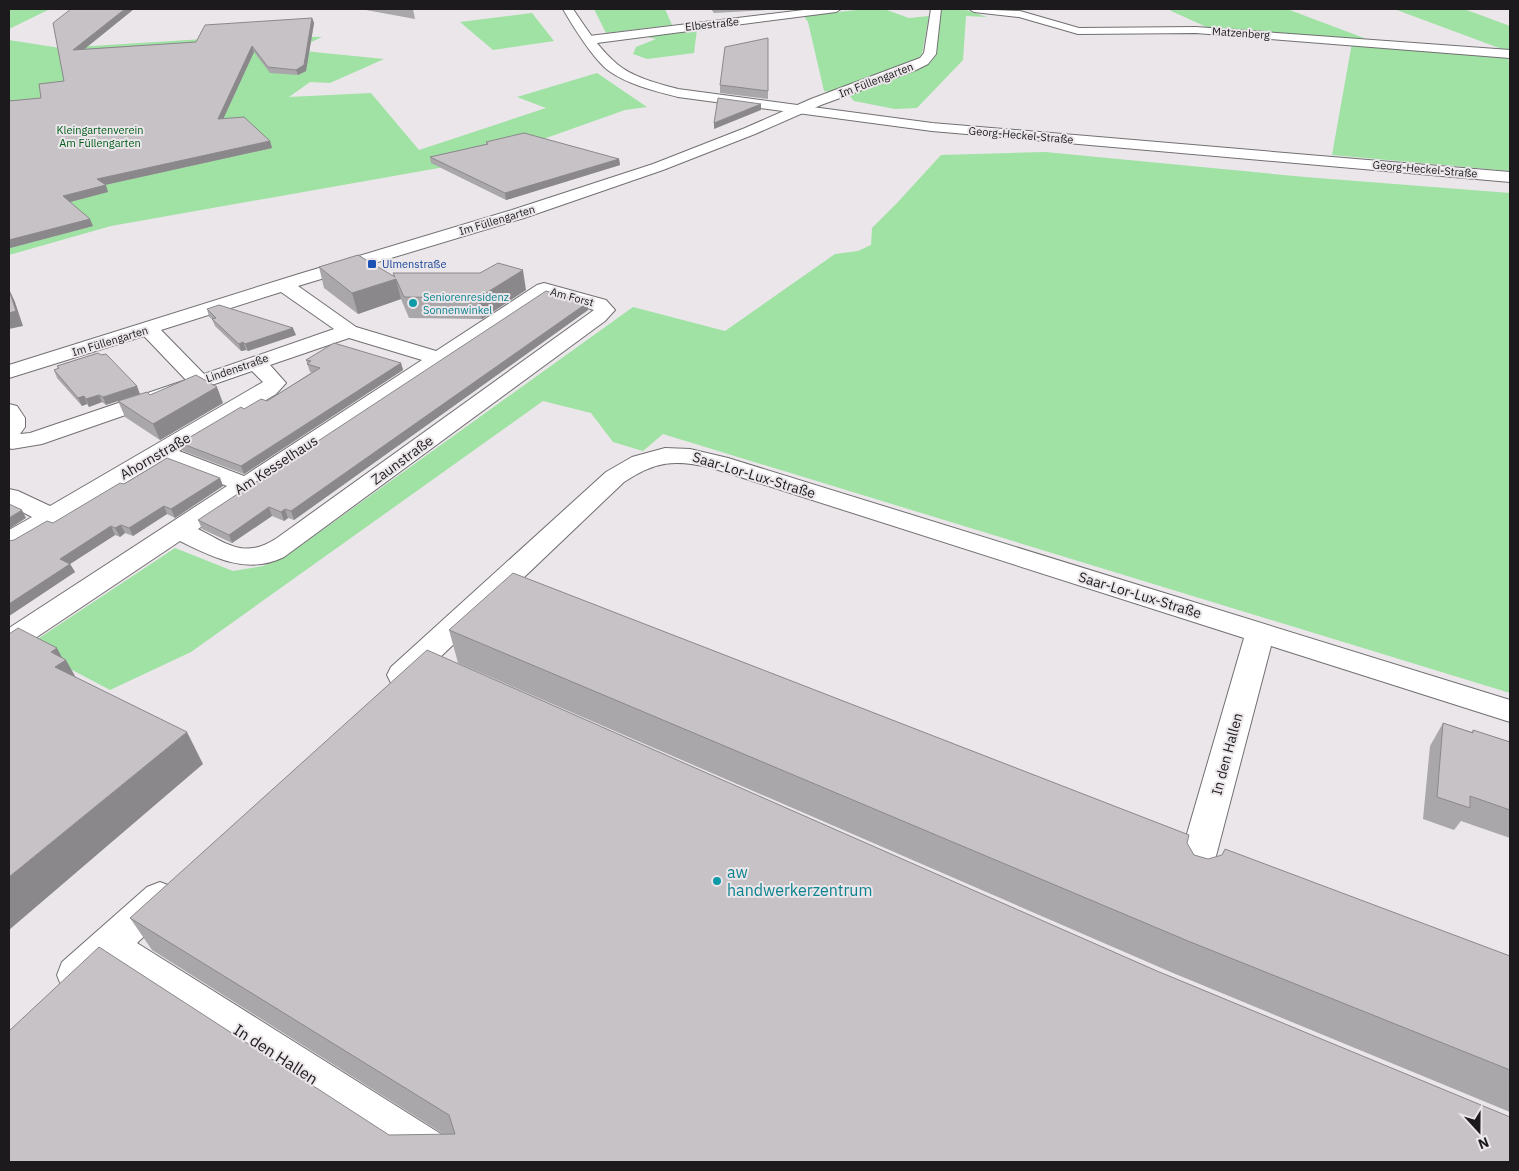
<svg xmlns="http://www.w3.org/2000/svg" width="1519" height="1171" font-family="'IBM Plex Sans',sans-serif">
<rect width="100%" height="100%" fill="#eae6e9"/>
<!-- green -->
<path fill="#9fe2a4" d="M9,9h41l-41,20z
M594,9h71l7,16 -66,8z
M865,9h19l25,9 20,-2 -7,38 -5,6 -85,32 -8,-1 -16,-69 -4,-6z
M941,9l25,1 21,7 -21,-1 -3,44 -46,48 -22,1 -41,-8 -6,-7 83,-32 5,-7z
M1167,9h120l85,32 -159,-11z
M1394,9h70l46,17v26z
M532,13l22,28 -61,9 -33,-28z
M697,29l-3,24 -47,6 -14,-5 3,-7 20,-8 -17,-4z
M252,36l70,1 -28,13 90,9 -54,24 -20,-1 -21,15 82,-4 48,57 127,-42 -29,-11 80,-24 50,34 -22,3 -141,50 -373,66 -102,29v-215l51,8z
M1352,43l156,13 2,16v99l-178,-16z
M1045,152l260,25 205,16v500l-847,-259 -20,17 -30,-9 -22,-29 -48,-12 -352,251 -81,38 -68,-36 -33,4 166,-110 58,23 30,-5 22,-9 348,-250 92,24 110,-77 23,-3 13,-6 1,-17 25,-25 44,-48z"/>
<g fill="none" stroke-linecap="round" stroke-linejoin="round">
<!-- street casing -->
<g stroke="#726f72" stroke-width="2">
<path id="street" d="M812,9h29l-5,3 -247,32 -6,-4 6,-4z
M931,9h10l-5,45 -8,10 -12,6 -95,35 -66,29 -92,36 -139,48 -226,68 58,41 80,24 101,-66 7,-2 62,17 9,10 -10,11 -321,236c-36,18 -70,1 -104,-16l-161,108 -10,3v-24l218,-142 -65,-25 -144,86 -9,2v-19l23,-13 -23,-12v-16l9,2 32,15 213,-124 -11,-11 -210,73 -30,5 -3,-1v-44l8,2 8,12v9l-5,7 10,-1 156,-53 -42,-44 -135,42v-13l290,-91 213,-64 141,-46 92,-36 66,-29 109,-41 4,-5zM281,292l53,37 -130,45 -43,-44zM547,296l47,14 -317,228c-32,21 -48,7 -79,-9zM349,338l73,22 -178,116 -65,-25 97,-57 10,-11 -16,-18z
M969,9l51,2 59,17 117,-1 314,23v8l-314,-25 -118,1 -59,-17 -45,-5z
M665,448l25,1 38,9 782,242v22l-239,-76 -60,229 -5,11 -13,4 -13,-4 -5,-11 69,-237 -532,-170c-37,-9 -57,-7 -88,14l-211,201 -11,3 -11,-3 -4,-8 4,-8 215,-195 26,-15z
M160,882l13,5 5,11 -5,11 -36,34 323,203 6,16h-61l-295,-194 -20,20 -14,5 -14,-5 -5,-13 5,-13 85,-75z"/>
</g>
<!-- secondary casing -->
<g stroke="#726f72" stroke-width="2">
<path id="secondary" d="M563,9h10c13,19 26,40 44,55 15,13 42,20 61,25l254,34 578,49v10l-578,-51 -254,-34c-23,-6 -49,-12 -69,-26 -15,-11 -37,-46 -46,-62z"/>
</g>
<!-- street -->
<use href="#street" fill="#fff" fill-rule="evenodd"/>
<!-- secondary -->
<use href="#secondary" fill="#fff" fill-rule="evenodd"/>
</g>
<!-- wall -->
<path fill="#aaa7aa" d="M134,9l-50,40 112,-7 116,-24 2,5 -8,48 -8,4 -28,-2 -16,-21 -31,67 47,22 2,7 -167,37 3,7 -38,10 23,24 -83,22 -1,-2v-145l32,-3 23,-17 -11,-58z
M365,9h48l2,10 -49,-9z
M711,9h73l-70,4z
M768,38v61l-48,-6v-8z
M486,142l133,17 1,6 -114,35 -75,-37 -1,-6 56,-13z
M319,267l75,10 -1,-4 133,17 -44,29 -73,-1 -8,-19 -43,15 -34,-26z
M587,303l1,7 -294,210 -6,-2 -4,3 -12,-5 -40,27 -30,-14 -4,-9z
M207,309l89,26 -48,16 -2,-1 -5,1 -26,-25 -3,-7 -3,-2z
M98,353l8,52 -4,-3 -13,5 -2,-3 -5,2 -25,-28 -3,-8 4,-1 -1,-3z
M306,360l95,3 2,7 -159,104 -61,-23 -3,-8 64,-34 23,-8 45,-29h-2z
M150,395l73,8 -63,37 -35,-23 -7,-16z
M220,478l3,8 -48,32 -8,-4 -34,22 -8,-3 -5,4 -5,-2 -45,29 5,8 -66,44v-75l5,-1 39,-17 71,-39z
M449,630l738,213 7,12 316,101v156l-337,-139 -715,-310z
M1443,723l29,9 1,-2 37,12v96l-49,-17 -7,9 -31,-11 7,-73z
M130,918l1380,244 -1065,-27 -293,-185z"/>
<!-- shaded-wall -->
<path fill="#8b888b" d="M125,9h9l-58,47 -3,-6z
M312,18l2,5 -8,48 -8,4 -2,-5z
M252,46l2,6 -34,74 -2,-7z
M761,104v6l-47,19v-6z
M270,141l2,7 -172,38 -3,-7z
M619,159l1,6 -114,35 -1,-7z
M106,185l2,7 -42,11 -3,-7z
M90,219l3,7 -83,22 -1,-3v-5z
M523,270l3,20 -44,29 -4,-21z
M396,279l5,20 -43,15 -6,-21z
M9,289l6,13 8,24 -14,3z
M587,303l1,7 -294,210 -3,-9z
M293,328l3,7 -48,16 -3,-7z
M243,342l3,8 -5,1 -2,-7z
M401,363l2,7 -159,104 -3,-8z
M137,386l3,8 -34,11 -3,-8z
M217,387l6,16 -63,37 -7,-16z
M99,395l3,7 -13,5 -3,-8z
M84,396l3,8 -5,2 -4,-8z
M220,478l3,8 -48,32 -4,-9z
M164,506l3,8 -34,22 -4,-8z
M269,507l3,9 -40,27 -3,-8z
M285,509l3,9 -4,3 -3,-9z
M22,510l4,8 -17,11v-11z
M121,525l4,8 -5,4 -5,-9z
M111,526l4,9 -45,29 5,8 -66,44v-12l51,-45z
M57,648l7,13 2,-1 18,32 -29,-25 -4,-15z
M187,732l16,32 -194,166v-53z"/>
<!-- building -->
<path fill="#c6c2c6" stroke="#8b888b" d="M71,9h54l-52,41 123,-8 9,-17 107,-7 -8,47 -8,5 -28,-3 -16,-21 -34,73 26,-2 26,24 -173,38 9,6 -43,11 27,23 -81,21v-139l32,-3 -2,-14 25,-3 -11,-58z
M768,38v53l-48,-6 5,-38z
M718,98l43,6 -47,19z
M524,133l95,26 -114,34 -75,-36 58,-13 -2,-2z
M358,255l37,22 -2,-4h87l18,-10 25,7 -45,28 -74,-1 -8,-18 -44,14 -33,-26z
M9,290l7,21 -7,2z
M546,291l41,12 -296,208 -6,-2 -4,3 -12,-5 -40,28 -31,-15z
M219,305l74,23 -48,16 -2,-2 -4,2 -27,-25 4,-1 -9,-9z
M334,343l67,20 -160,103 -61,-23 61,-36 3,2 17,-10 6,2 53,-33 -13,-4 4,-3 -5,-1z
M98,353l3,2 5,-1 31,32 -34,11 -4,-2 -13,4 -2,-3 -6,2 -24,-28 5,-2 -2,-2z
M196,375l21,12 -64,37 -35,-23 29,-9 3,3z
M167,458l53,20 -49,31 -7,-3 -35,22 -8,-3 -6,3 -4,-2 -51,33 10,5 -61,40v-55l1,-1h-1v-7l5,-1 33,-19 6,2 67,-40 4,1z
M9,504l13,6 -13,8z
M513,573l676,262 -2,8 7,12 14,4 14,-4 3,-6 285,107v114l-322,-129 -739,-311z
M18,628l39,20 -6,4 15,8 -11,7 132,65 -178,145v-243z
M427,650l730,321 353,146v45h-1501v-131l90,-84 290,188 66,-1 -6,-19 -319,-197z
M1443,723l30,10v-3l37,12v68l-40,-14v12l-33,-11z"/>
<!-- markers -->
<rect fill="#1a4fb4" stroke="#eae6e9" stroke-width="2" x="367" y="259" width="10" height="10" rx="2.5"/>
<g fill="#0f9aa8" stroke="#eae6e9" stroke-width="2">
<circle cx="413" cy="303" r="5"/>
<circle cx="717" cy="881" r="5"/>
</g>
<g text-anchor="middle" stroke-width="4" stroke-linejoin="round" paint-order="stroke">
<!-- far-street labels -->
<g font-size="11" fill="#1c1a1c" stroke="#eae6e9">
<text transform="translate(712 24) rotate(-6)" y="4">Elbestraße</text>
<text transform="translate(1241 33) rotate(4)" y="4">Matzenberg</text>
<text transform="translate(876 80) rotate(-21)" y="4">Im Füllengarten</text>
<text transform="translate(1021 135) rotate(5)" y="4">Georg-Heckel-Straße</text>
<text transform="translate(1425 169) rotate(5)" y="4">Georg-Heckel-Straße</text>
<text transform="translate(497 220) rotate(-17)" y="4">Im Füllengarten</text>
<text transform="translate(572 297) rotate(15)" y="4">Am Forst</text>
<text transform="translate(110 341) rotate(-17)" y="4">Im Füllengarten</text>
<text transform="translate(237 368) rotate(-19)" y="4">Lindenstraße</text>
</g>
<!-- far-park labels -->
<g font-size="11" fill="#005d1b" stroke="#eae6e9">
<text x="100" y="134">Kleingartenverein<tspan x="100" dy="13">Am Füllengarten</tspan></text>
</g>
<!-- far-transit labels -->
<g font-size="11" fill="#164399" stroke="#eae6e9" text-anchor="start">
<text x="382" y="268">Ulmenstraße</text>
</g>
<!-- far-culture labels -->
<g font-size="11" fill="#0d838f" stroke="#eae6e9" text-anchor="start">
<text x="423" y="301">Seniorenresidenz<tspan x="423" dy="13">Sonnenwinkel</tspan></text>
</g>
<!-- street labels -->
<g font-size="14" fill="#1c1a1c" stroke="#eae6e9">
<text transform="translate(155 456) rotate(-30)" y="5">Ahornstraße</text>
<text transform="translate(402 460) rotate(-36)" y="5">Zaunstraße</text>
<text transform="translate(276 465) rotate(-33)" y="5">Am Kesselhaus</text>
<text transform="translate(754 475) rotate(17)" y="5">Saar-Lor-Lux-Straße</text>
<text transform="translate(1140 595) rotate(17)" y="5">Saar-Lor-Lux-Straße</text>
<text transform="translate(1227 754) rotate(-75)" y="5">In den Hallen</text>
</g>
<!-- near-culture labels -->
<g font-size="16" fill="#0d838f" stroke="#eae6e9" text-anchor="start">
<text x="727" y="878">aw<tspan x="727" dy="18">handwerkerzentrum</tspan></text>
</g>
<!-- near-street labels -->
<g font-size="16" fill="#1c1a1c" stroke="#eae6e9">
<text transform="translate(276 1054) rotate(33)" y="6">In den Hallen</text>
</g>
</g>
<!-- border -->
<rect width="1519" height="1171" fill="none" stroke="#1c1a1c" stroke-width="20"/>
<!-- north arrow -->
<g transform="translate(1479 1131) rotate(159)" stroke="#eae6e9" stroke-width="4" paint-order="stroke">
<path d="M0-4L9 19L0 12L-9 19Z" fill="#1c1a1c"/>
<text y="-8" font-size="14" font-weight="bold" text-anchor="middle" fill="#1c1a1c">N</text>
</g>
</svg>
